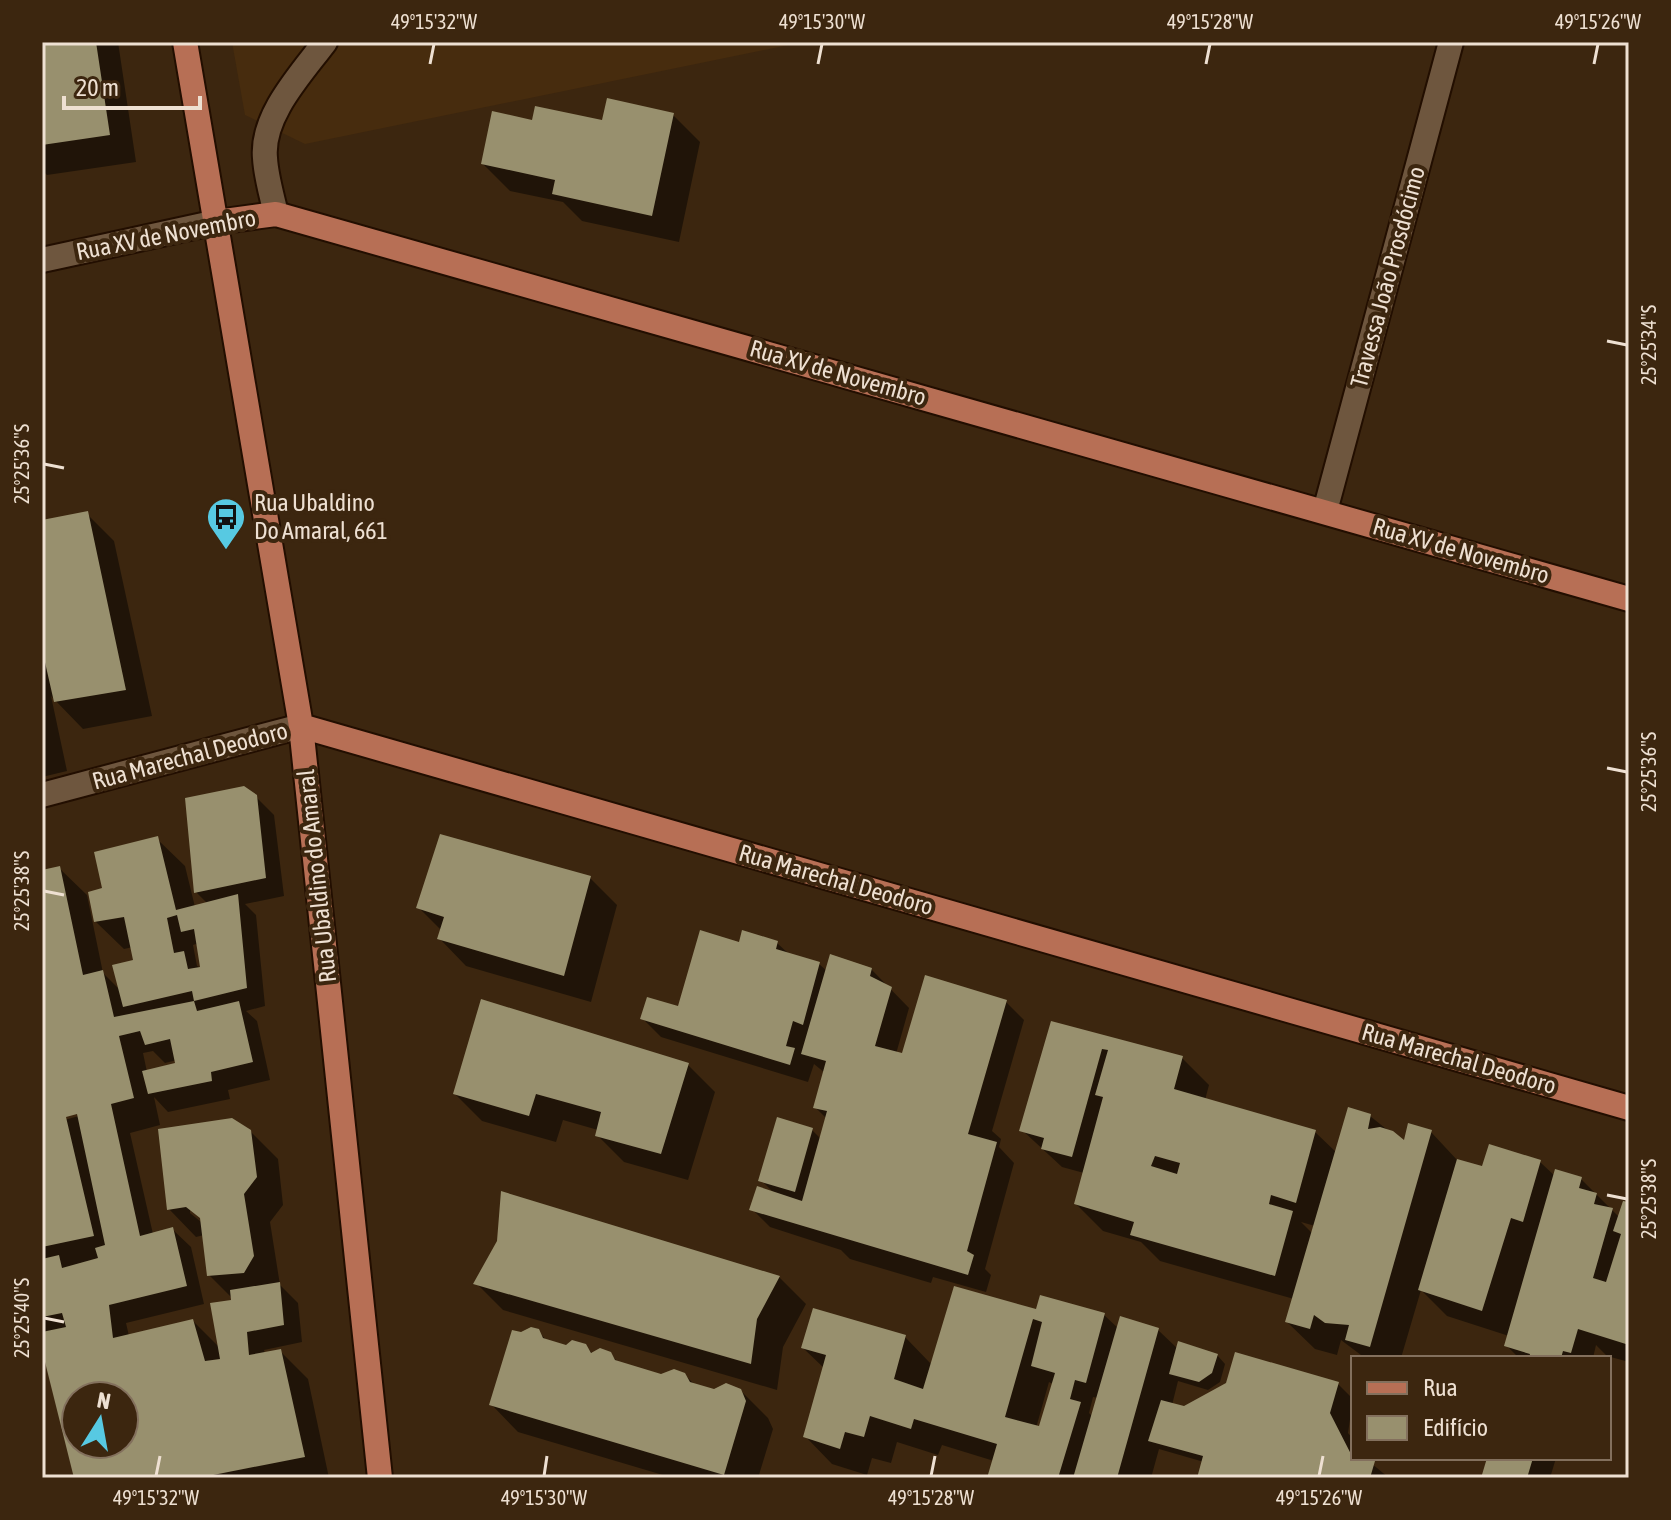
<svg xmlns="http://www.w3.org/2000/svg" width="1671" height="1520" font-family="'Asap Condensed',sans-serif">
<rect width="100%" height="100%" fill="#3c260f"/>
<!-- built -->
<path fill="#472c0e" d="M232,42h571l-498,102 -60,-29z"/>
<!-- shadow -->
<path fill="#0007" fill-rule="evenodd" d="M42,42h76l18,120 -89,13 -5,-5z
M673,115l27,27 -21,100 -97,-21 -19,-19 -53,-11 -27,-27 120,-42z
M87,514l27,27 38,175 -69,13 -32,-33 16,75 -25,6v-255z
M255,796l19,19 10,81 -39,8 11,11 9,91 -19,5 11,10 13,59 -42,10 2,9 -62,13 -14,-15 6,28 -30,8 23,101 19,-5 19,18 13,57 -78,19 3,13 64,-15 28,28 14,-48 -26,-26 -5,-40 -8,2 -27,-28 81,-78 28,28 5,46 -13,17 10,63 18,18 4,39 -38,8 1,4 15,-3 28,28 21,99h-253l-34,-136v-470l17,-4 28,27 16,78 18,18 15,-29 -3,-15 -9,2 -28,-27 8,-33 53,-50 28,27 10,41 13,-3 -12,-12zM196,944l3,3 4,22 -6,-3 -4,-21zM153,1051l12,12 12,-3 1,4 -31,8 -4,-19zM79,1111v5l-22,6 -1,-4zM190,1208l19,15 -3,3 -16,-13zM76,1396h48v48h-48z
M590,878l27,27 -26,97 -125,-36 -27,-28 3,-7 -23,-23z
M777,943l13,12 29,9 8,7 44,-2 38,39 -13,46 7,2 103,-54 18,18 -32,111 9,8 -2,8 15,16 -29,106 6,6 -5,17 -53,-15 -2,6 -81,-24 -9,-9 -71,-23 -18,-18 23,-15 -14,-14 51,-50 9,9 6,-20 -12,-12 10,-34 -11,-9 -6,18 -147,-45 -18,-18 36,-11 61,-64z
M1052,1023l130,35 27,27 -4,15 110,32 22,21 33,-37 35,28 26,-12 27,29 26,8 56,-7 15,14 26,3 39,39 9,-14v158l-22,-6 -11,-11 -3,13h-74l-13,-13 3,-9 -62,-20 -26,-26 -20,68h-36l-24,-18 -4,15 -22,-6 -28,-27 7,-23 -134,-38 -19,-19 -38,-11 -27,-27 8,-31 -22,-6 -40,-37zM1301,1222l14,4 -2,8z
M687,1064l28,28 -27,88 -64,-18 -27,-27 1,-5 -35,-10 -7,22 -74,-21 -27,-27z
M779,1277l27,27 -23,43 -6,43 -274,-80 -27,-27z
M1035,1311l69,4 15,14 39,1 20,19 39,6 8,9 -5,18 -12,8 -30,-9 -6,24 12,3 154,-24 15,15 -5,34 5,6v19h12l24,20h-190l5,-16 -45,-13 -8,29h-162l5,-17 -52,-16 -4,10 -41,-13 -6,21 -19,-5 -5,17 -35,-11 -27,-28 20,-67 -22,-21 102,-11 27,28zM1049,1382l4,2 -13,45 -4,-1zM1093,1397l5,1 -5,19 -4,-4z
M538,1331l10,11 18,6 19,-2 8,8h17l9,9 43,13 22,-2 12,12 18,5 26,-1 28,28 5,11 -15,49h-85l-155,-46 -27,-28 30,-70z
M1489,1458h67l-6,20h-67z"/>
<!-- building -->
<path fill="#98906e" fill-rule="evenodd" d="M42,42h54l14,93 -68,10z
M607,98l67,15 -22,103 -100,-22 3,-14 -74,-16 11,-53 40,9 3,-14 67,14z
M88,511l38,179 -72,12 -12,-53v-129z
M244,786l13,9 9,83 -72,15 -9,-95z
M440,834l151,42 -27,100 -127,-37 7,-22 -28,-9z
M158,836l18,74 62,-16 9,94 -53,13 -2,-10 -69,16 -11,-42 21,-5 -9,-43 -30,5 -6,-30 14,-4 -8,-36zM177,915l4,17 13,-3 6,38 -12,2 -4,-18 -10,2 -7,-35z
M60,866l23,109 20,-5 11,47 80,-16 3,10 42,-10 14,61 -42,10 1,9 -64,13 -6,-23 33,-8 -5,-24 -25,6 -5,-14 -21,5 15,62 -23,6 29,132 33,-9 14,59 -78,19 4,33 80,-19 12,42 15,-2 -10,-56 21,-3 -1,-10 50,-8 4,43 -37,7 2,23 32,-6 24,108 -107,21h-124l-32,-128v-18l24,-5 -4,-14 -20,4v-58l17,-4 3,13 36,-10 -3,-10 10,-3 -28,-131 -11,3 28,119 -52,11v-377zM76,1396h48v48h-48z
M700,930l39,12 3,-12 36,11 -2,8 44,13 -17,63 -10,-4 -7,25 9,2 -5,17 -150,-46 7,-22 31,9z
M830,954l42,14 -2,8 22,11 -17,59 27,7 23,-78 82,25 -39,134 29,8 -30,109 7,4 -6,20 -219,-65 8,-24 45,15 25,-90 -14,-3 13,-47 -25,-7z
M481,999l208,64 -28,91 -66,-18 6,-24 -65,-18 -7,22 -76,-22z
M1051,1021l132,35 -9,33 142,41 -20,73 -25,-8 -2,9 24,7 -18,65 -145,-41 4,-13 -60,-18 29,-107 -8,-2 13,-45 -6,-1 -30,108 -31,-8 3,-11 -25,-7zM1155,1156l25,7 -3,11 -26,-8z
M1348,1107l23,7 -3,15 12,-2 13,4 11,9 4,-17 24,7 -62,217 -25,-7 4,-15 -24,-2 -11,-8 -4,14 -25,-7z
M777,1117l36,11 -18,64 -37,-11z
M232,1118l19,12 6,47 -13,17 10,62 -10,17 -37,3 -7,-58 -14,-11 -19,3 -9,-81z
M1489,1144l52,16 -18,62 -12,-4 -29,93 -64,-21 39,-131 25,7z
M1555,1169l27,8 -3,11 18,5 -3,11 19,4 -20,70 13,4 15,-48 -8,-3 10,-30 6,1v143l-51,-16 -7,24 -8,-2 -2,7h-32l1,-4 -26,-8z
M501,1191l279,85 -23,43 -6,45 -278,-80 24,-43z
M954,1286l82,23 4,-14 65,18 -19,70 -11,-3 -5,19 11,3 -23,76h-71l10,-34 -83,-25 -3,10 -41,-13 -6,21 -19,-5 -5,17 -37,-12 23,-82 -25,-7 12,-40 93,27 -12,44 29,10zM1033,1319l9,3 -11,44 24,7 -16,53 -34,-9z
M1120,1316l39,12 -42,150h-44z
M531,1327l8,2 4,9 23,7 6,-5 14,4 5,9 9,-5 11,4 4,8 46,14 13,-5 11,4 5,9 24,7 12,-6 15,6 5,12 -22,74 -235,-70 23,-75 9,2z
M1178,1341l40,13 -6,19 -13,9 -30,-8z
M1235,1352l104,30 -9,31 23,45 22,3 -5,17h-173l6,-22 -55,-15 13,-41 23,6 42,-23z
M1487,1458h46l-6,20h-46z"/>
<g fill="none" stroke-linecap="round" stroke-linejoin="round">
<!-- lane casing -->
<g stroke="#220e00" stroke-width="28">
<path id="lane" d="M276,214c-4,-18 -10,-37 -11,-56 -4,-42 36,-84 60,-116"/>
</g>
<!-- street casing -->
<g stroke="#220e00" stroke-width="28">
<path id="street" d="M1325,511l126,-469"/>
</g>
<!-- secondary casing -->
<g stroke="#220e00" stroke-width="28">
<path id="secondary" d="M42,260l175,-38
M42,795l259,-69"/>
</g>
<!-- primary casing -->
<g stroke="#220e00" stroke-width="28">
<path id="primary" d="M185,42l116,684 79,752
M217,222l59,-8 1353,385
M301,726l1328,382"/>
</g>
<!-- lane -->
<use href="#lane" stroke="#6e563e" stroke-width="24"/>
<!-- street -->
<use href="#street" stroke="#6e563e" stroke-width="24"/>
<!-- secondary -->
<use href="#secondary" stroke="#6e563e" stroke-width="24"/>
<!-- primary -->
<use href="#primary" stroke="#b76f55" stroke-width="24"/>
</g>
<!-- ticks -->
<path fill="none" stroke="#eee0d2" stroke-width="3" d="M430,64l4,-20M818,64l4,-20M1206,64l4,-20M1594,64l4,-20M1607,341l20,4M44,464l20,4M1607,768l20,4M44,891l20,4M1607,1195l20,4M44,1318l20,4M156,1476l4,-20M544,1476l3,-20M931,1476l4,-20M1319,1476l4,-20"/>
<!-- icons -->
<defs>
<g id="bus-pin" transform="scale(2)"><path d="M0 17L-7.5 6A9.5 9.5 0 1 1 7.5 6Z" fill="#57c9e2" stroke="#3c260f"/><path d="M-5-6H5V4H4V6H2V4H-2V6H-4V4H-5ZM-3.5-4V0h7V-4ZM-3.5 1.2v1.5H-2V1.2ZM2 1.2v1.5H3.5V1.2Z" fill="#111"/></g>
</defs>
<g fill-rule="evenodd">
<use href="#bus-pin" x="226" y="517"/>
</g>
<g text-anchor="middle" stroke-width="8" stroke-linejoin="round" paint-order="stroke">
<!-- street labels -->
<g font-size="24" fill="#eee0d2" stroke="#3c260f">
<text transform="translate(166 235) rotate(-11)" y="8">Rua XV de Novembro</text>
<text transform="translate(1388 277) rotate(-75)" y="8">Travessa João Prosdócimo</text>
<text transform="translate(838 373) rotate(16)" y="8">Rua XV de Novembro</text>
<text transform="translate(1461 551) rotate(16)" y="8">Rua XV de Novembro</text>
<text transform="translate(190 756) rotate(-15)" y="8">Rua Marechal Deodoro</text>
<text transform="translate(317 876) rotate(-96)" y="8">Rua Ubaldino do Amaral</text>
<text transform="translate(836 880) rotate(16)" y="8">Rua Marechal Deodoro</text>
<text transform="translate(1459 1059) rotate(16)" y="8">Rua Marechal Deodoro</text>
</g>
<!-- poi labels -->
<g font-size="24" fill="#eee0d2" stroke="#3c260f" text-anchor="start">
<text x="254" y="511">Rua Ubaldino<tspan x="254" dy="28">Do Amaral, 661</tspan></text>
</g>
</g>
<!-- border -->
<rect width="1671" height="1520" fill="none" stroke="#3c260f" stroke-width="88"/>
<!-- legend -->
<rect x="1351" y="1356" width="260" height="104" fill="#3c260f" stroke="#83705d" stroke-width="2"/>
<rect x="1367" y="1382" width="40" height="12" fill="#b76f55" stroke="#83705d" stroke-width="2"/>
<text x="1423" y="1396" font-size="24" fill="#eee0d2">Rua</text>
<rect x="1367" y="1416" width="40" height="24" fill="#98906e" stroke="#83705d" stroke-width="2"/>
<text x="1423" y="1436" font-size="24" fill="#eee0d2">Edifício</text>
<!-- north arrow -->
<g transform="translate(100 1420) rotate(11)"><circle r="38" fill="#3c260f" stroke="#83705d" stroke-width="2"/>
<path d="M0-6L14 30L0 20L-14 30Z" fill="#57c9e2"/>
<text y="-12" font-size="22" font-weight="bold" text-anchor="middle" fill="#eee0d2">N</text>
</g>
<!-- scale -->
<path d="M64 96v12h136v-12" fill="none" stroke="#eee0d2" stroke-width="4"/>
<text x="76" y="96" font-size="24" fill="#eee0d2" stroke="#3c260f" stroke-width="6" paint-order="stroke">20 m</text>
<rect x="44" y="44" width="1583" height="1432" fill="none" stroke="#eee0d2" stroke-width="3"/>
<g font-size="20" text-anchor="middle" fill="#eee0d2">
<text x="434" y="29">49°15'32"W</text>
<text x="822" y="29">49°15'30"W</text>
<text x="1210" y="29">49°15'28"W</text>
<text x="1598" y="29">49°15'26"W</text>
<text transform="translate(1649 345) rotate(-90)" y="7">25°25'34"S</text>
<text transform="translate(22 464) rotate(-90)" y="7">25°25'36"S</text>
<text transform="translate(1649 772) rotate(-90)" y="7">25°25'36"S</text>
<text transform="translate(22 891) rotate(-90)" y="7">25°25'38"S</text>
<text transform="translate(1649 1199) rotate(-90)" y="7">25°25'38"S</text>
<text transform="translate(22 1318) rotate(-90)" y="7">25°25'40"S</text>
<text x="156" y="1505">49°15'32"W</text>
<text x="544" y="1505">49°15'30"W</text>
<text x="931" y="1505">49°15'28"W</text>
<text x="1319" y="1505">49°15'26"W</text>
</g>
</svg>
